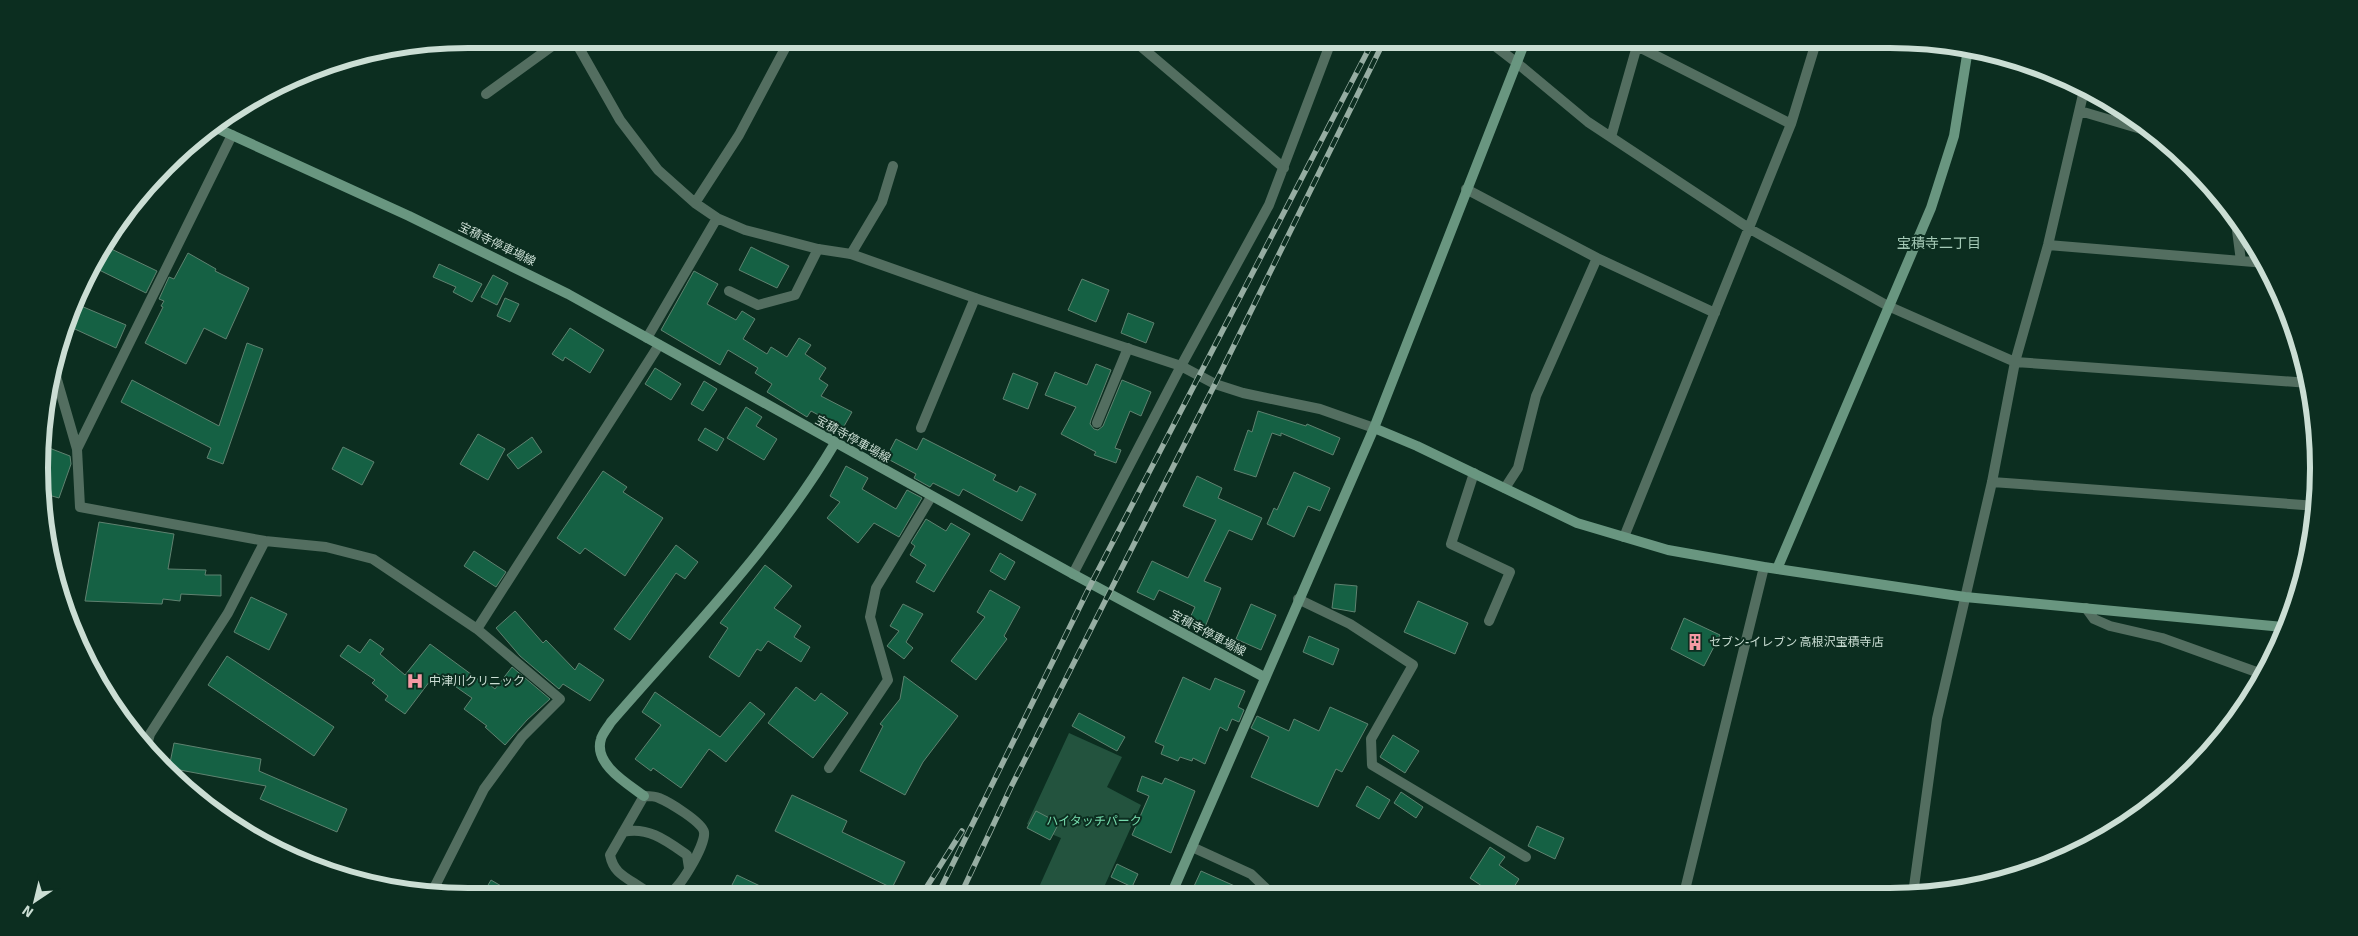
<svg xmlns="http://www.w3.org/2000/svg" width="2358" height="936" font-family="Signika,'Noto Sans JP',sans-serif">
<rect width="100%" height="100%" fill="#0c2e20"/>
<!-- green -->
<path fill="#23533e" d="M1069,733l53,24 -15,30 34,18 -41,91h-65l26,-58 -34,-14z"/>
<!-- building -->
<path fill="#156144" stroke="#5f8270" d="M103,245l54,26 -11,22 -55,-27z
M751,247l38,19 -12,22 -38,-18z
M188,253l28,16 -1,2 34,17 -23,51 -22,-11 -18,36 -41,-21 18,-36 -2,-1 3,-5 -5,-2 10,-22 5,2z
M439,264l43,20 -10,18 -19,-10 3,-5 -23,-10z
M694,271l24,13 -11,20 29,16 6,-9 13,8 -12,20 24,15 4,-7 16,10 12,-19 12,7 -6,9 21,14 -7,11 9,6 -7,11 31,16 -9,16 -32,-17 -4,6 -40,-25 5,-8 -17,-11 3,-5 -30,-18 -8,15 -59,-35z
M493,275l15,8 -11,22 -16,-8z
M1082,279l27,11 -13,32 -28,-12z
M505,298l14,6 -9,18 -13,-6z
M74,303l52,22 -10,23 -52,-24z
M1128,313l26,10 -8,20 -25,-10z
M570,328l34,22 -14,23 -25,-16 -2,4 -11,-7z
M247,343l16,6 -40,115 -16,-6 4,-10 -90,-46 11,-22 87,46z
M1096,364l15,6 -20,50 -1,4 4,5 4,1 5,-4 19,-46 29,12 -10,24 -11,-5 -15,37 6,2 -5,13 -22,-8 2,-3 -35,-18 15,-27 -31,-12 10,-23 32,13z
M655,368l26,16 -10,16 -26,-16z
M1013,373l25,10 -10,26 -25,-10z
M704,381l13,8 -14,22 -12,-7z
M746,407l16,10 -6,9 21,13 -13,21 -37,-22z
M1258,411l48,15 1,-2 33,14 -7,17 -52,-22v3l-9,-3 -16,44 -22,-7 14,-40 4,2z
M705,428l19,11 -7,12 -19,-11z
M478,434l27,15 -17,31 -28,-16z
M532,437l10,15 -24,17 -11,-14z
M923,438l73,37 -3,5 24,12 3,-6 16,8 -14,27 -59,-32 -4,7 -26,-13 -3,4 -16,-9 2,-4 -30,-16 10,-19 21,11z
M44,446l26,10 1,8 -12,34 -14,-4z
M343,447l31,15 -12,23 -30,-16z
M846,466l22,12 -6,11 34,20 11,-19 15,8 -23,39 -25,-14 -16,20 -31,-25 13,-16 -10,-6z
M603,471l24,16 -4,5 40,26 -38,58 -40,-28 -5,6 -23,-16z
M1294,472l36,16 -10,23 -12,-5 -14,31 -27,-13 7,-16 3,2z
M1197,476l25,12 -4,10 44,20 -10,22 -23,-10 -25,51 17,7 -16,39 -16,-7 6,-13 -36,-17 -5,10 -17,-8 15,-31 36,17 28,-58 -33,-14z
M926,519l20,12 5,-8 19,11 -36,58 -18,-10 10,-17 -16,-10 5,-9 -4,-3z
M99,522l75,12 -6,35 38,1 -1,5h16v21l-40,-2 -1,7 -17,-2 -1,5 -77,-3z
M676,545l22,17 -13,17 -9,-6 -46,67 -16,-11z
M474,551l32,21 -10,15 -32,-21z
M1000,553l15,9 -10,18 -15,-9z
M765,565l27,21 -18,22 27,18 -7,11 16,10 -9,15 -33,-21 -7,10 -4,-2 -18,28 -30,-20 19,-29 -8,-5z
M1335,584l22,2 -2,26 -23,-4z
M990,590l30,17 -16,29 3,3 -31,41 -25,-19 34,-44 -8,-5z
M251,597l36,17 -18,36 -35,-18z
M1418,601l50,22 -13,31 -51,-22z
M903,604l20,10 -17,28 7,6 -9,11 -17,-13 12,-15 -9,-5z
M1251,604l25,11 -15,35 -25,-11z
M515,611l28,32 3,-3 29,30 4,-7 25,17 -14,21 -27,-17 -4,5 -39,-33 -24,-28z
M1684,618l36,17 -16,31 -33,-17z
M1309,636l30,13 -6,16 -30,-13z
M370,639l14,10 -4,5 25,21 25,-31 53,39 2,-2 10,8 17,-22 38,32 -23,21 -22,25 -20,-18 2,-1 -23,-17 8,-11 -36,-25 -31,41 -20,-14 3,-4 -16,-13 3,-3 -35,-24 8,-11 12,8z
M227,656l107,71 -20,29 -106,-71z
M904,676l54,40 -35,46 -18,33 -45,-24 23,-45 -3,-2 20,-25z
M1183,677l27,13 5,-12 30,13 -7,16 6,3 -5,12 -7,-3 -5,12 -7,-4 -15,37 -12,-6 -1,3 -12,-4 -2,4 -17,-7 3,-8 -9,-4z
M796,687l19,14 6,-8 27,20 -35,45 -45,-35z
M655,692l65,45 30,-35 15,12 -39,48 -17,-13 -28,39 -28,-20 -2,3 -16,-12 26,-34 -19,-13z
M1330,707l38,17 -26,48 -6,-3 -18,38 -67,-30 18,-40 -18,-9 6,-12 32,15 5,-12 25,12z
M1079,713l46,24 -8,14 -45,-25z
M1393,735l26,16 -14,22 -25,-16z
M174,743l87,16 -2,12 88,38 -10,23 -77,-33 6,-13 -97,-18z
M1142,776l20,8 3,-6 30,13 -24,62 -39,-18 17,-39 -12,-5z
M1367,786l23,14 -11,19 -23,-13z
M1401,792l22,15 -7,11 -22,-15z
M792,795l55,26 -5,11 63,30 -13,26 -117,-57z
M1036,811l23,12 -9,17 -23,-12z
M1537,826l27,12 -9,21 -27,-13z
M1490,847l15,10 -6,8 20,14 -10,16h-14l-25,-17z
M1117,864l21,10 -6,13 -21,-10z
M1201,871l54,24h-65z
M737,875l44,21 -55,1z
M491,880l29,17h-39z"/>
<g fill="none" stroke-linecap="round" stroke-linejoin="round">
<!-- lane -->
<path stroke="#536e60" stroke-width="10" d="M1486,39l31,24
M486,94l76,-55
M851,254l31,-52 11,-36
M729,291l29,14 37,-10 23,-46
M1097,423l31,-75
M921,428l54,-130
M1474,473l-23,71 59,28 -21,49
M2086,608l8,11 16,7 52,12 100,36
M829,768l59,-88 -18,-63 6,-29 55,-91
M644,796c5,0 11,0 15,2 10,4 43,24 45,34 2,12 -26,62 -39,64 -11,2 -23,-8 -31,-13 -13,-8 -21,-13 -24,-28z
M623,832c25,-6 44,9 64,23l2,13"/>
<!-- street -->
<path stroke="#536e60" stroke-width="10" d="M574,39l46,81 38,50 37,33 22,15 28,12 73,19 33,5 124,44 206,68 34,18 28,9 77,16 54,19
M1132,39l152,129
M1637,46l154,78
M1517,63l71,59 162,107 138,77 127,56 294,21
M2080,111l78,23
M1611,137l28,-98
M1466,189l131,69
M695,203l44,-68 51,-96
M2235,215l6,46
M2048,245l218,18
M647,338l70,-120
M53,366l24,83 3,58 185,34 61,6 47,12 104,70 83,70 -38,38 -38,52 -52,103
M77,449l155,-314
M1992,482l325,24
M1505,488l13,-20 18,-72 61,-138 118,55
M1624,537l167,-413 26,-85
M1073,574l108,-208 88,-161 63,-166
M1298,599l52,25 63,41 -42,74 1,26 154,92
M477,629l182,-284
M147,745l3,-11 78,-121 37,-72
M1192,847l59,27 22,21
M1684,894l80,-327
M1913,894l24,-175 55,-237 23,-120 33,-117 37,-159"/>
<!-- secondary -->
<path stroke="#699680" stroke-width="10" d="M212,126l197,90 159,78 505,280 191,103
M1374,428l43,18 160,77 91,27 96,17 201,30 318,30
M1777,569l154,-361 23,-72 14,-87
M644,796c-16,-12 -51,-32 -43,-57 1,-5 7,-12 10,-17 78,-90 163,-176 224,-279
M1171,895l203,-467 152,-389"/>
<!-- rail casing -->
<g stroke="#96ada2" stroke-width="5.5">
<path id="rail" d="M921,896l41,-65
M937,896l154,-312 283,-545
M960,896l51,-109 204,-403 170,-345"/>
</g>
<!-- rail -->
<use href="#rail" stroke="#0c2e20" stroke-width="4" stroke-dasharray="11" stroke-linecap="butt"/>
</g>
<!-- icons -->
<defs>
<g id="building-bare" transform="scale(1.35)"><path d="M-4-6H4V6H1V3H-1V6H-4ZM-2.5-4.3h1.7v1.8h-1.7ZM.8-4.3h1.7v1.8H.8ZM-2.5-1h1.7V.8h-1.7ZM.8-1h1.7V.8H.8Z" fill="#f49aa4" stroke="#0c2e20" stroke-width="2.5" paint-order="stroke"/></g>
<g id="hospital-bare" transform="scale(1.35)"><path d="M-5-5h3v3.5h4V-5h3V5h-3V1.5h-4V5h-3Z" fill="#f49aa4" stroke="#0c2e20" stroke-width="2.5" paint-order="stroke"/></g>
</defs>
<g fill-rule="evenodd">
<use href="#building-bare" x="1695" y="642"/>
<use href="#hospital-bare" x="415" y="681"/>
</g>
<g text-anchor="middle" stroke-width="4" stroke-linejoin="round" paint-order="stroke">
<!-- street labels -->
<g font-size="12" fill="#cbded4" stroke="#0c2e20">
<text transform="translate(497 244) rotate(26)" y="4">宝積寺停車場線</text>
<text transform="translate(853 439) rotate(29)" y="4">宝積寺停車場線</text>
<text transform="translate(1208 633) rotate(28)" y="4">宝積寺停車場線</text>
</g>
<!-- poi labels -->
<g font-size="12" fill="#cbded4" stroke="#0c2e20" text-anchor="start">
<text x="1709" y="646">セブン-イレブン 高根沢宝積寺店</text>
<text x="429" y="685">中津川クリニック</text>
</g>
<!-- park labels -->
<g font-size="12" fill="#76dbad" stroke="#0c2e20">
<text x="1094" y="825">ハイタッチパーク</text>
</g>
<!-- neighbourhood labels -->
<g font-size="14" fill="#a6cbb8" stroke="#0c2e20">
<text x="1939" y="248">宝積寺二丁目</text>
</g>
</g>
<!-- crop -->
<path d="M0 0H2358V936H0ZM468 48H1890A420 420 0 0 1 2310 468V468A420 420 0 0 1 1890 888H468A420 420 0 0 1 48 468V468A420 420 0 0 1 468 48Z" fill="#0c2e20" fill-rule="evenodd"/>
<path fill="none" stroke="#cbded4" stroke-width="6" d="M468 48H1890A420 420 0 0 1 2310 468V468A420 420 0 0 1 1890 888H468A420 420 0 0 1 48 468V468A420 420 0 0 1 468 48Z"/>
<!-- north arrow -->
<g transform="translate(35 901) rotate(215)" stroke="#0c2e20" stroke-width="4" paint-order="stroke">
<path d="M0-4L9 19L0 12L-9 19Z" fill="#cbded4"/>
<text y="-8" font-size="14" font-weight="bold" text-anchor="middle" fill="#cbded4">N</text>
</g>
</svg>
